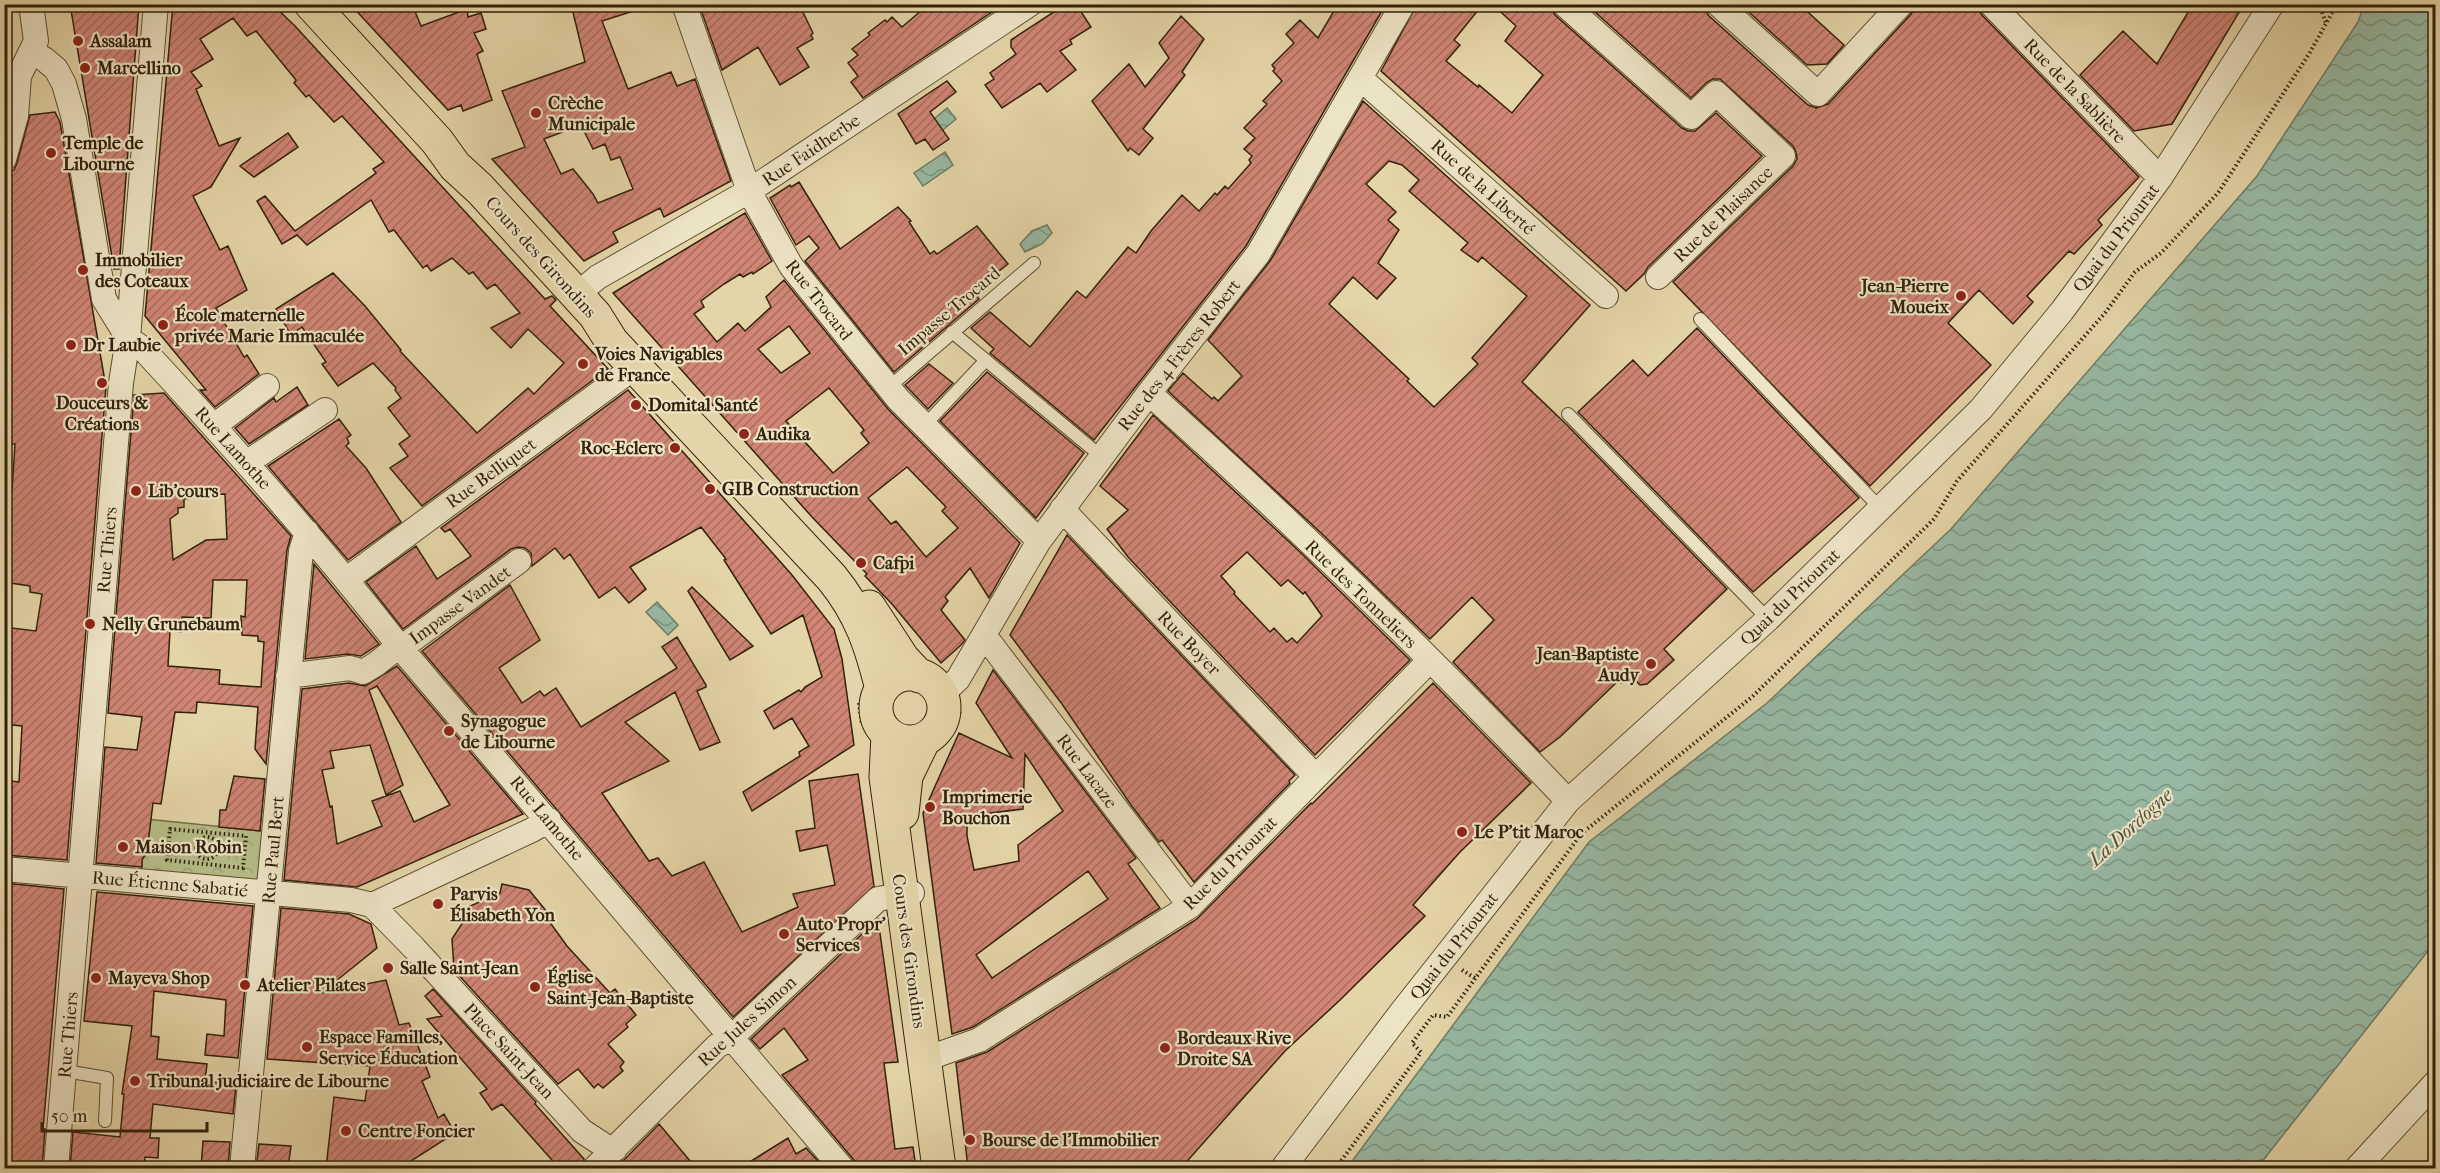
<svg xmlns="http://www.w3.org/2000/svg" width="2440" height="1173" font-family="'IM FELL French Canon',serif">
<defs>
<pattern id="park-crowns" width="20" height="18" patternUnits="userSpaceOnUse" patternTransform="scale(1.5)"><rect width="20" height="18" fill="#b5bd87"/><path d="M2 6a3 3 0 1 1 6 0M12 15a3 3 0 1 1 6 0" fill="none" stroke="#9ca273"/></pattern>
<pattern id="water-waves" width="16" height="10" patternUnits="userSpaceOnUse" patternTransform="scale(1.5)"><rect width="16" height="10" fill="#97b9a3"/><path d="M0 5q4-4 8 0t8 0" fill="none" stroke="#7c9683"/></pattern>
<pattern id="building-hatch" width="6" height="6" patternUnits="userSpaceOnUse" patternTransform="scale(1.5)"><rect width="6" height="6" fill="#d08575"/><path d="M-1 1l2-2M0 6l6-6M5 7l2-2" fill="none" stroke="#a96c5e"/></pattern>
</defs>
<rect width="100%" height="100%" fill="#e4d5a8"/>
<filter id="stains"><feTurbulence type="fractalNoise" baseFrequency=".00333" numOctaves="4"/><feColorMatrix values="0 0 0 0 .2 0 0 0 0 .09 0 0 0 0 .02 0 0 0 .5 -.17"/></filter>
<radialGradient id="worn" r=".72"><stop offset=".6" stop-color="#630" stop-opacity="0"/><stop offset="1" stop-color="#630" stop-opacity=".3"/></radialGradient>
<!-- park -->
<path fill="url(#park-crowns)" stroke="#736f49" stroke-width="1.5" d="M146,819l118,12 -5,51 -118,-11 2,-18 4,-1z"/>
<!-- water -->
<path fill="url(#water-waves)" stroke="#6e7c66" stroke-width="1.5" d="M2364,5h71v937l-178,226h-910l242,-326 178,-139 184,-174 306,-353 101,-154z
M947,108l9,11 -25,21 -9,-11z
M945,152l8,13 -30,21 -9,-13z
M1047,225l5,8 -10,11 -17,8 -5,-8 12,-13z
M657,602l21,23 -10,10 -22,-23z"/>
<!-- building -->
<path fill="url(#building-hatch)" stroke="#31210b" stroke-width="1.5" fill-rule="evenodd" d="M70,4h69l-20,265h-5z
M173,4h99l23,22 250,273 7,-3 4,4 -6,6 58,63 -186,137 -32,-38 18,-12 -9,-12 11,-8 -22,-28 13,-10 -6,-8 1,-2 -23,-25 -35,23 -16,-22 4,-2 -24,-35 -11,8 -15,-26 57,-36 32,33 36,44 -1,1 77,82 51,-45 6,6 30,-31 -36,-34 -17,19 -20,-20 29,-15 -25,-29 -8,5 -14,-17 -4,2 -17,-16 -21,13 -4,-6 -4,3 -29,-38 -5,2 -18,-32 -64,45 -10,-10 -15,9 -25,-43 8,-5 30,35 81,-58 -3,-4 11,-7 -42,-46 -8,6 -25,-27 -3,2 -12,-14 2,-3 -40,-49 -9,5 -14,-18 -33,21 13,20 -22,13 11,14 -6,3 23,57 21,-8 -29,49 -18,9 27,54 8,-4 19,44 -31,18 28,49 3,-2 12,19 -44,33 -15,-17h6l-61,-74z
M350,4h62l9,22 46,-17 1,8 13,-4 5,16 -12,4 9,18 -6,3 15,46 -29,11 -2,-6 -13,5z
M571,4h69v5l-38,12 26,68 43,-17 6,14 18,-7 36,102 -67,36 -4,-9 -47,24 5,10 -34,19 -92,-102 33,-12 -23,-56 83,-29zM581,125l12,24 12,-5 6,16 9,-3 13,32 -35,14 -5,-9 -20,-25 -12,5 -17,-35z
M699,4h100l14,29 -2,2 2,4 -16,9 12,19 -29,18 -22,-38 -36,23z
M929,4h75l-141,94 -12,-16 7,-6 -10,-13 10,-8 -6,-6 18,-14 -2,-2 17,-13 2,2 5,-5 10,10z
M1066,4h10l15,23 -21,13 2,4 -12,7 16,19 -29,22 -7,-9 -38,25 -17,-23 9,-6 -4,-6 26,-19 -5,-7v-7z
M1338,4h48l-140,242 -152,194 -104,-87 4,-4 -23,-21 19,-16 40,35 47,-56 9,7 42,-51 8,6 15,-22 31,-36 17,16 16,-18 2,2 8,-9 3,3 23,-26 -2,-3 3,-4 -8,-7 11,-11 -11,-10 23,-24 -4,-3 19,-20 -9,-10 2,-2 -3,-4 22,-22 -8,-9 14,-14 18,18z
M1417,4h66l-29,36 6,5 -14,16 32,26 1,-2 33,28 31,-38 -38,-34 11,-15 -24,-22h58l5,11 127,113 6,3h7l21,-18 46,43 -114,111 -4,7 -18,17 -245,-220z
M1586,4h118l4,11 100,90 8,3 12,-4 83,-90 5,-10h61l4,10 158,163 -41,43 4,5 -28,29 -5,-3 -42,45 6,6 -20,22 -34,-34 -31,33 43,42 -121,121 -197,-204 120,-116 4,-7 -1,-7 -3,-6 -73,-67h-7l-6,3 -16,16z
M1740,4h59l45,41 -17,19 -20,1z
M2193,4h51l-72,120 -38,7 -54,-56 43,-44 34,33z
M1181,16l23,23 -22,33 3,3 -42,54 10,9 -14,17 -9,-7 -2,3 -36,-50 37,-37 16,23 24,-29 -10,-15z
M947,81l9,11 -26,20 19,27 -16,11 -8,-11 -9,5 -18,-30z
M1363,101l227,204 -68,77 44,42 161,165 -63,60 10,11 -27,24 -7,1 -10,-10 -9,8 -3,-2 -58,56 -20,15 -87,-90 41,-42 -22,-23 -42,42 -110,-107 -152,-141 15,-18 29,26 2,-2 4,4 24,-25 -34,-36 62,-79zM1389,161l13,4 17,15 -10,11 59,52 -7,7 17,12 4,-5 45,39 -55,62 6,6 -44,43 -27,-26 2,-2 -80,-75 24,-27 24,22 19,-21 -18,-15 21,-33 -11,-10 8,-8 -30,-28z
M55,112l5,10 46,265 -39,473 -63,-5v-41h3l4,-33 8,1 3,-56 -18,-2v-97l32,4 6,-37 -12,-2v-6l-26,-4v-71l5,-21 3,1 3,-47h-11v-218l7,-21 -7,-11v-21l10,-3 3,-7 13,-48z
M288,133l10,14 -44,30 -14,-11z
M799,182l41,67 58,-42 13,14 -2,1 21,32 4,-3 3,3 40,-28 31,38 -34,27 5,8 -85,73 -89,-111 14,-13 -10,-12 -13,9 -26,-47 20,-13 1,2z
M745,213l27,48 -19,13 -1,-2 -9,5 -3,-3 -16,10 -23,17 3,6 -10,7 23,28 21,-19 7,8 26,-24 -5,-10 18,-17 104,129 132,134 -31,55 -19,-30 -25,29 3,4 -7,9 24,30 -4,5 -20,18 -49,-59 -27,-28 2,-2 -55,-57 -199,-224zM789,326l21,27 -29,20 -23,-24zM829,388l35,42 -3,3 8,10 -36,30 -47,-52zM907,467l39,40 -4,4 16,17 -32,29 -30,-36 -5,3 -23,-26z
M1697,328l162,170 -106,94 -175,-180 55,-52 15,16z
M929,364l24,19 -25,26 -23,-24z
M987,372l97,81 -48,65 -96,-97z
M297,387l11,18 -59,39 -14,-16 39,-30 2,4z
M628,390l164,185 42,54 8,30 12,86 -102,66 -9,-19 57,-36 -1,-4 10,-6 -17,-28 -18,11 -10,-18 35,-21 2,2 4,-5 17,-10 -19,-62 -32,19 -47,-74 2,-1 -25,-32 -71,40 16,22 -17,14 -14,-16 -16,11 -29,-44 -6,5 -9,-11 -23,18 -1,-13 -6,-5 -7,-1 -7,2 -108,80 -37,-47 50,-36 21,33 34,-23 -21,-27 -5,3 -4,-4z
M164,393l127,143 -4,14 -21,214 -11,-15 3,-42 -61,-5 -1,11 -21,-1 -14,92 -8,-1 -6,49 -5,8v7l-46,-4 9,-116 32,3 5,-33 -34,-4 26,-318zM225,494l2,45 -21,1 -33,20 -3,-41 8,-6v-5l6,-1v-8l8,-1v-3zM213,580h34l-2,37 -4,-1 1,19 16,1v5l6,1 -3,45 -42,-3 1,-14 -52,-4 2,-35 11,1 1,-15 29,1z
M1153,415l147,137 110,108 -95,95 -187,-198 -21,-28 21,-19 -28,-24zM1247,552l34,34 7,-6 15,14 2,-2 17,24 -25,27 -5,-5 -5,4 -13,-14 -4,4 -36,-38 1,-2 -14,-16z
M339,419l12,16 -4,3 2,5 -3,3 20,22 35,54 -53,38 -80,-94z
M1067,535l228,240 -6,6 1,2 -96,99 -32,-42 -3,2 -28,-37 -69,-101 -52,-69z
M314,564l65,80 -18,12 -13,-2 -43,5z
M510,585l30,55 -41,28 23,35 18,-12 4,5 12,-8 25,39 96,-59 -15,-21 15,-10 29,48v2l-9,4 23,51 -20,8 -25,-58 -50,30 44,39 -67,32 47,68 9,-3 14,18 32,-14 38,70 56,-25 -5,-13 42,-9 -8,-40 -27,6 -4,-20 19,-3 -6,-47 49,-7 16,112 -141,131 -311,-366z
M692,587l61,59 -23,14 -42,-69z
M397,666l126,148 -166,73 -73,-7 18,-191 47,-6 16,3zM377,686l73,119 -36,17 -14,-31 -28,10 10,25 -45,18 -5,-38 -2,1 -8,-37 12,-2 -4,-17 40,-6 16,50 17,-10 -34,-95z
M993,670l143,188 -8,6 32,44 -187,119 -21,7 -29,-221 36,-80 53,25 -36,-55zM1025,754l38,57 -45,34 1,16 -45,9 -7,-34v-20l56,-7zM1088,871l20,28 -116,79 -16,-23z
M1433,683l98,100 -71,69 -47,53 12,11 -85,84 -55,51 -104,117h-213l-12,-105 31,-11 210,-133 114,-116 1,1z
M234,776l31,3 -5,52 -41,-4 1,-17h6z
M4,883l60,6 -21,240h2l-3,39h-38v-148l5,-42 -5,-1z
M502,884l27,6 19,23 -2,4 21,29 43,47 5,-4 21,26 -10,9 2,3 -20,17 16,18 -4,5 3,4 -20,17 -5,-4 -4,4 -16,-19 -20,15 -104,-114 -2,-31 15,-23 -8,-5 41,-18z
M97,892l156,14 -15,152 -33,-3 2,-21 17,2 2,-36 -72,-9 -3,45 8,1 -2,22 50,5 -2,17 31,4 -3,29 -80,-10 -3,34h9l-1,20 -13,-1 -1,11h-74l3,-36 47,5 4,-43h-2l10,-68 -48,-5z
M281,908l68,6 22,10 6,24 -56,45 65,-13 13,45 10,-2 21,54 -8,4 16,37 6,-4 11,19 -55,35h-74l8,-71 31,4 5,-35 -103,-7z
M878,919l20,143 -14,1 11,86 18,-2 3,21h-58l-5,-9 -71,-84 26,-15 -24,-32 -24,21 -9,-10z
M433,989l103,113 -1,2 49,55 -3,9h-22l-57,-64 -10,6 -12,-17 7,-4 -60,-70 15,-3 -17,-20z
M659,1124l37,44h-81l10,-9z
M788,1138l8,16 10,-6 12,13 -8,7h-70z
M203,1141l27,1 -2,26h-27z
M259,1144l32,2 -3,22h-32z"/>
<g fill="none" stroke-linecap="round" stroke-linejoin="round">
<!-- service casing -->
<g stroke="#5e4e32" stroke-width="14">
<path id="service" d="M1700,319l181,190
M952,332l150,125
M888,388l146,-125
M1568,414l200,205
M924,426l62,-66
M65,1071l42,7 -2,43"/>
</g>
<!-- minor casing -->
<g stroke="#5e4e32" stroke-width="26">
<path id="minor" d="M684,4l65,187 42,75 107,133 141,142
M1564,4l127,113 25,-24 67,63 -125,121
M1718,4l100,90 83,-90
M1991,4l169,174
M32,53l12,6 12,10 8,15 10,35 30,180 24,39 15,11c89,96 175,193 256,297l443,522
M1360,78l246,218
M4,159l12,-43 3,-40 17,-35 -5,-37
M587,286l11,-9 151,-86 281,-187
M1149,393c145,130 285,267 419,408
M214,426l53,-40
M248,462l77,-52
M1062,509l254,268
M347,579l289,-213
M984,635l206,271
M401,648l118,-87
M288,676l62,-8 13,4 13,-8 23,-18
M941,695l17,-16 81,-138 110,-148 109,-139 145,-250
M4,869l347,31 21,5
M372,905l42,43 168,183 23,15 10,3
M372,905l160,-75 17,-10
M934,1056l45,-16 211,-134 240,-246
M56,1168l65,-785 7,-45 28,-334
M242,1168l59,-617 6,-19
M595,1168l122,-122 14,-8 147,-139 34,-6
M1283,1168l120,-158 165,-209 200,-182 213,-210 81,-98 98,-133 112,-174
M2357,1168l79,-86"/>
</g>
<!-- primary casing -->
<g stroke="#31210b" stroke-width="35">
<path id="primary" d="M311,4l126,137 18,25 25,23 115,126 17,27 220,236c29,36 39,67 50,111
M869,607l34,52 16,17
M876 708a34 34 0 1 1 68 0a34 34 0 1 1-68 0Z
M888,734l-2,43 53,391
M902,813l4,-37 18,-37"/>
</g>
<!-- path -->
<path stroke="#31210b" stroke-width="4" stroke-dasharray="1.5 3" stroke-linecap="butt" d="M2319,4l7,19
M859,703l3,22
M950,733l11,-24
M170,829l76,7 -3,32 -76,-8z
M196 848a11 11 0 1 1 22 0a11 11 0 1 1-22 0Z
M1462,970l13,8
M1336,1168l85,-116 -9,-9 21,-28 14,2 134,-183 171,-137 182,-178 23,-38 148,-168 30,-41 26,-19 57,-60 91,-139 28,-50"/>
<!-- service -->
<use href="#service" stroke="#ede4c6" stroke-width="12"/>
<!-- minor -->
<use href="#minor" stroke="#ede4c6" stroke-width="24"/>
<!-- primary -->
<use href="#primary" stroke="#e4d5a8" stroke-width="33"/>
</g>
<!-- markers -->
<g fill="#8f2418" stroke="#ede4c6" stroke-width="2">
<circle cx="78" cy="41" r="6"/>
<circle cx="85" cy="68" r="6"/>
<circle cx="536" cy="113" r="6"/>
<circle cx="51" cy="153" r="6"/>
<circle cx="83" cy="270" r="6"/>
<circle cx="1961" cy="296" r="6"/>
<circle cx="163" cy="325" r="6"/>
<circle cx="71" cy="345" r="6"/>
<circle cx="583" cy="364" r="6"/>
<circle cx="102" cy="383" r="6"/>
<circle cx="636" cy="405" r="6"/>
<circle cx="744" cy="434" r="6"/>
<circle cx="675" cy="448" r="6"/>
<circle cx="710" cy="489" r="6"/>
<circle cx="136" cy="491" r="6"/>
<circle cx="861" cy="563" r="6"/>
<circle cx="90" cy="624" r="6"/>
<circle cx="1651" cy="664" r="6"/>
<circle cx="449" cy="731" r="6"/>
<circle cx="930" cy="807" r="6"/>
<circle cx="1462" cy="832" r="6"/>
<circle cx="123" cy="847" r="6"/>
<circle cx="438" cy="904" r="6"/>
<circle cx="784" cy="934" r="6"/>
<circle cx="388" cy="968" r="6"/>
<circle cx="96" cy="978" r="6"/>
<circle cx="245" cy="985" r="6"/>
<circle cx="535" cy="987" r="6"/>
<circle cx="307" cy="1047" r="6"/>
<circle cx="1165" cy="1048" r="6"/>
<circle cx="135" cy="1081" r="6"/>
<circle cx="346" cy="1131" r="6"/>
<circle cx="970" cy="1140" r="6"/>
</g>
<g text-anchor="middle" stroke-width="4.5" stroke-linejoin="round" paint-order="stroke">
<!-- poi labels -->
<g font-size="18" font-weight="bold" fill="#31210b" stroke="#ede4c6" text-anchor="start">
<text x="90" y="47">Assalam</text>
<text x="97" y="74">Marcellino</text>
<text x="548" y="109">Crèche<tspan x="548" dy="21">Municipale</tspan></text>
<text x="63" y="149">Temple de<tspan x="63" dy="21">Libourne</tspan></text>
<text x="95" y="266">Immobilier<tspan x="95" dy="21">des Coteaux</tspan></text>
<text x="1949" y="292" text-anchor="end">Jean-Pierre<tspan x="1949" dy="21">Moueix</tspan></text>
<text x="175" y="321">École maternelle<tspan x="175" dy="21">privée Marie Immaculée</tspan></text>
<text x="83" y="351">Dr Laubie</text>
<text x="595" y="360">Voies Navigables<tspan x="595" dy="21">de France</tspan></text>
<text x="102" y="409" text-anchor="middle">Douceurs &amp;<tspan x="102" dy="21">Créations</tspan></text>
<text x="648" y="411">Domital Santé</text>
<text x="756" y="440">Audika</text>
<text x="663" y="454" text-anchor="end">Roc-Eclerc</text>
<text x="722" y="495">GIB Construction</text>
<text x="148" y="497">Lib'cours</text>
<text x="873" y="569">Cafpi</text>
<text x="102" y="630">Nelly Grunebaum</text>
<text x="1639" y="660" text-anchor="end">Jean-Baptiste<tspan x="1639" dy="21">Audy</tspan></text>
<text x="461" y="727">Synagogue<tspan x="461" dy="21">de Libourne</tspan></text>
<text x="942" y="803">Imprimerie<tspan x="942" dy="21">Bouchon</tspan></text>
<text x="1474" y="838">Le P'tit Maroc</text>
<text x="135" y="853">Maison Robin</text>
<text x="450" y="900">Parvis<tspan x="450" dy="21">Élisabeth Yon</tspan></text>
<text x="796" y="930">Auto Propr'<tspan x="796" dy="21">Services</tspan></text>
<text x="400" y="974">Salle Saint-Jean</text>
<text x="547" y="983">Église<tspan x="547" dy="21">Saint-Jean-Baptiste</tspan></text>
<text x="108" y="984">Mayeva Shop</text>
<text x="257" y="991">Atelier Pilates</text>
<text x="319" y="1043">Espace Familles,<tspan x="319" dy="21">Service Éducation</tspan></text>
<text x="1177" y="1044">Bordeaux Rive<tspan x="1177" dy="21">Droite SA</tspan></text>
<text x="147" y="1087">Tribunal judiciaire de Libourne</text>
<text x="358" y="1137">Centre Foncier</text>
<text x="982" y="1146">Bourse de l'Immobilier</text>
</g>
<!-- street labels -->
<g font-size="18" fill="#31210b" stroke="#ede4c6">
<text transform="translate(2075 91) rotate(46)" y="6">Rue de la Sablière</text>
<text transform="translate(811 150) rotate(-34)" y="6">Rue Faidherbe</text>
<text transform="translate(1483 187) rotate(42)" y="6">Rue de la Liberté</text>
<text transform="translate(1723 214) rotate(-44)" y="6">Rue de Plaisance</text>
<text transform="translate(2116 238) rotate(-53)" y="6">Quai du Priourat</text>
<text transform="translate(541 257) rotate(48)" y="6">Cours des Girondins</text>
<text transform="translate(819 300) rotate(52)" y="6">Rue Trocard</text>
<text transform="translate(949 311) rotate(-40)" y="6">Impasse Trocard</text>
<text transform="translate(1179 355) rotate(-52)" y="6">Rue des 4 Frères Robert</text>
<text transform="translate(233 448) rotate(48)" y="6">Rue Lamothe</text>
<text transform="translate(491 473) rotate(-36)" y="6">Rue Belliquet</text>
<text transform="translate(107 550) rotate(-85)" y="6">Rue Thiers</text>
<text transform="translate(1361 594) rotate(44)" y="6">Rue des Tonneliers</text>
<text transform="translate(1790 597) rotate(-44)" y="6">Quai du Priourat</text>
<text transform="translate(460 605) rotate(-36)" y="6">Impasse Vandet</text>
<text transform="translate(1189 643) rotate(46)" y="6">Rue Boyer</text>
<text transform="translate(1087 771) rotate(53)" y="6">Rue Lacaze</text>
<text transform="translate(547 818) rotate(50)" y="6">Rue Lamothe</text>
<text transform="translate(273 850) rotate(-85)" y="6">Rue Paul Bert</text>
<text transform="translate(1230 863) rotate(-45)" y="6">Rue du Priourat</text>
<text transform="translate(170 884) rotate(5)" y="6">Rue Étienne Sabatié</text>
<text transform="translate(1454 946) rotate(-52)" y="6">Quai du Priourat</text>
<text transform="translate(909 951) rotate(82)" y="6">Cours des Girondins</text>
<text transform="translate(747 1021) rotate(-42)" y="6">Rue Jules Simon</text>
<text transform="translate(68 1035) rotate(-85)" y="6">Rue Thiers</text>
<text transform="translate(509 1051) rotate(47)" y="6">Place Saint-Jean</text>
</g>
<!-- water labels -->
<g font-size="20" font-style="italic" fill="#504f39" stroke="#ede4c6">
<text transform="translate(2130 827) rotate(-42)" y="7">La Dordogne</text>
</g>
</g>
<!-- margin -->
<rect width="2440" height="1173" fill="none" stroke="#e4d5a8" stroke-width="24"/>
<rect x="6" y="6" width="2428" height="1161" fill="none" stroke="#31210b" stroke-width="3"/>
<rect x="12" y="12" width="2416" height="1149" fill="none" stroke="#31210b" stroke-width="1.5"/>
<!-- scale -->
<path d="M42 1122v9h165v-9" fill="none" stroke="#31210b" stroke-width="3"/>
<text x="51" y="1122" font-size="18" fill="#31210b" stroke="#ede4c6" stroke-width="4.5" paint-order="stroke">50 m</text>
<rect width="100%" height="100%" filter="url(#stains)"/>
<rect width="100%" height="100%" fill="url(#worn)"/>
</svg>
